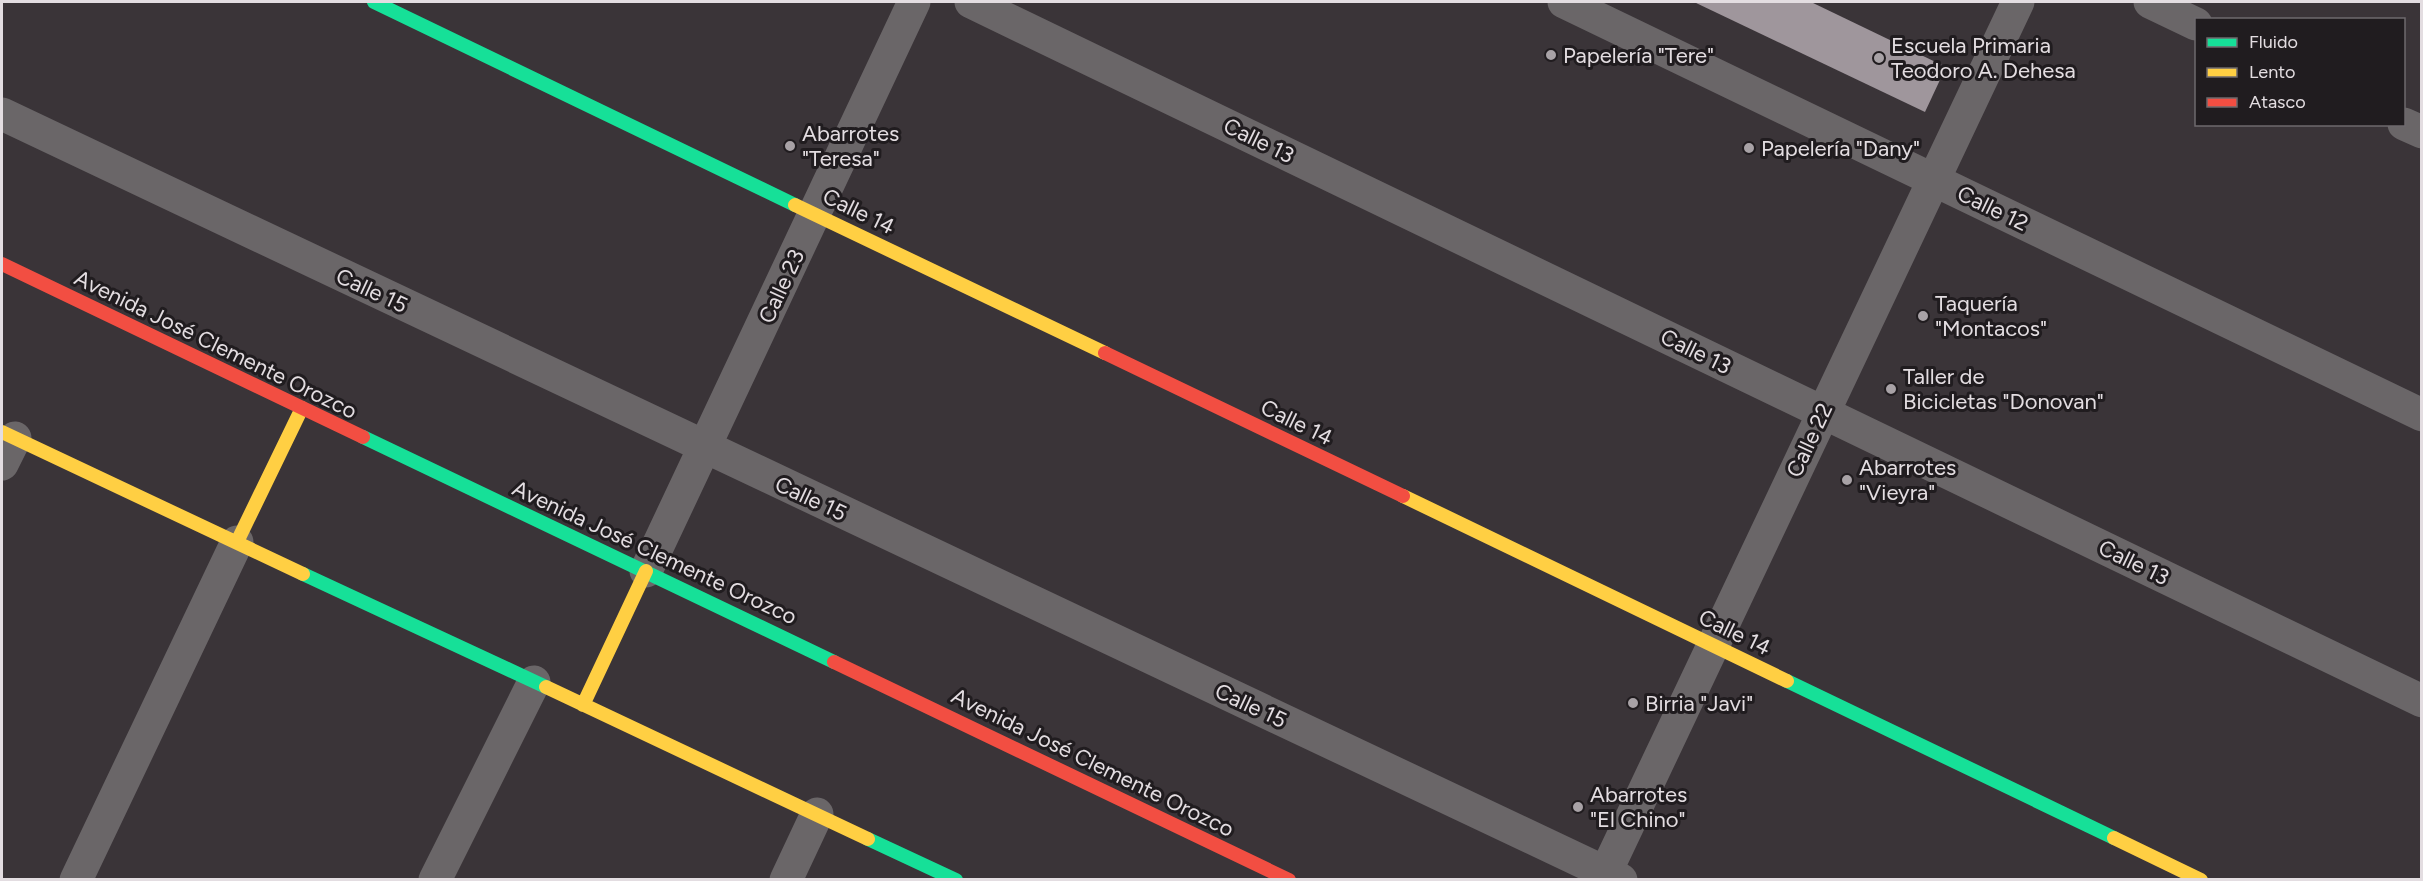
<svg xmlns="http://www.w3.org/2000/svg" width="2423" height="881" font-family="Figtree,sans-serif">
<rect width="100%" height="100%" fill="#3a3438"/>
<!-- building -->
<path fill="#9f969c" d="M1694,2h117l135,65 -21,45z"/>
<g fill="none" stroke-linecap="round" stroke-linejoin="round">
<!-- street -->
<path stroke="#6a6668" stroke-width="33" d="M971,2l1451,699
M1564,2l858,413
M2150,2l46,22
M2,114l1619,766
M2404,124l18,8
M2,464l13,-26
M646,571l268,-569
M76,880l161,-338
M435,880l99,-198
M786,880l31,-66
M1602,880l416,-878"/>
<!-- fast -->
<path stroke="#16e098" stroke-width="14" d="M374,2l421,203
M363,437l471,225
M303,574l243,113
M1787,681l327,157
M868,839l88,41"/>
<!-- slow -->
<path stroke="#ffcf43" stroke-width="14" d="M795,205l310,148
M2,432l301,142
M1403,496l384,185
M237,542l65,-134
M546,687l322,152
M583,705l63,-134
M2114,838l87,42"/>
<!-- jam -->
<path stroke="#f24e42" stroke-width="14" d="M2,264l361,173
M1105,353l298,143
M834,662l455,218"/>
</g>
<!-- markers -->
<g fill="#a8a2a6" stroke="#201c1f" stroke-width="2">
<circle cx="1551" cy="55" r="6"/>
<circle cx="1879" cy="58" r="6"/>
<circle cx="790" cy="146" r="6"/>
<circle cx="1749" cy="148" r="6"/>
<circle cx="1923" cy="316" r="6"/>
<circle cx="1891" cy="389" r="6"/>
<circle cx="1847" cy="480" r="6"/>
<circle cx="1633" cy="703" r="6"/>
<circle cx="1578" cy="807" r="6"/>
</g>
<g text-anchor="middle" stroke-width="6" stroke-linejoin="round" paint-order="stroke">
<!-- poi labels -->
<g font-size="22" fill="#e3dde1" stroke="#201c1f" text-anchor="start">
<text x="1891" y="53">Escuela Primaria<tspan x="1891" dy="25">Teodoro A. Dehesa</tspan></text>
<text x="1563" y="63">Papelería "Tere"</text>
<text x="802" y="141">Abarrotes<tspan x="802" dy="25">"Teresa"</tspan></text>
<text x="1761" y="156">Papelería "Dany"</text>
<text x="1935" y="311">Taquería<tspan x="1935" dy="25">"Montacos"</tspan></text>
<text x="1903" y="384">Taller de<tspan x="1903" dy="25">Bicicletas "Donovan"</tspan></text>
<text x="1859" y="475">Abarrotes<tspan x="1859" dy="25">"Vieyra"</tspan></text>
<text x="1645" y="711">Birria "Javi"</text>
<text x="1590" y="802">Abarrotes<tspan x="1590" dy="25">"El Chino"</tspan></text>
</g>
<!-- street labels -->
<g font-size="22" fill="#e3dde1" stroke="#201c1f">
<text transform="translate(1259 140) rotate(26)" y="8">Calle 13</text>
<text transform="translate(1993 208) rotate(26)" y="8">Calle 12</text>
<text transform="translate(859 211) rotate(26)" y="8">Calle 14</text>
<text transform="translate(781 286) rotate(-65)" y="8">Calle 23</text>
<text transform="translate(372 290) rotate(25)" y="8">Calle 15</text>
<text transform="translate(216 344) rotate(26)" y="8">Avenida José Clemente Orozco</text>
<text transform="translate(1696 351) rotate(26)" y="8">Calle 13</text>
<text transform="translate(1297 422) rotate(26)" y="8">Calle 14</text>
<text transform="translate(1809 440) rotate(-65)" y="8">Calle 22</text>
<text transform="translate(811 498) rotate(25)" y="8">Calle 15</text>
<text transform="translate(655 552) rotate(25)" y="8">Avenida José Clemente Orozco</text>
<text transform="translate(2134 562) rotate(26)" y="8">Calle 13</text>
<text transform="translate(1735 632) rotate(26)" y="8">Calle 14</text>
<text transform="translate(1251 705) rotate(25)" y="8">Calle 15</text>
<text transform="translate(1093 762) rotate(26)" y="8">Avenida José Clemente Orozco</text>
</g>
</g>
<!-- border -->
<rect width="2423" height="881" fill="none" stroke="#e3dde1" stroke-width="6"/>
<!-- legend -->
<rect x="2195" y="18" width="210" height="108" fill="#201c1f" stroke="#6e696d" stroke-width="1.5"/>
<rect x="2207" y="38" width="30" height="9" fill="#16e098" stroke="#6e696d" stroke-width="1.5"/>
<text x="2249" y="48" font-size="18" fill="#e3dde1">Fluido</text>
<rect x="2207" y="68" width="30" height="9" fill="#ffcf43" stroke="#6e696d" stroke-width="1.5"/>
<text x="2249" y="78" font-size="18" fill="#e3dde1">Lento</text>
<rect x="2207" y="98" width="30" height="9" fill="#f24e42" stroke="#6e696d" stroke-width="1.5"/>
<text x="2249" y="108" font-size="18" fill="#e3dde1">Atasco</text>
</svg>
